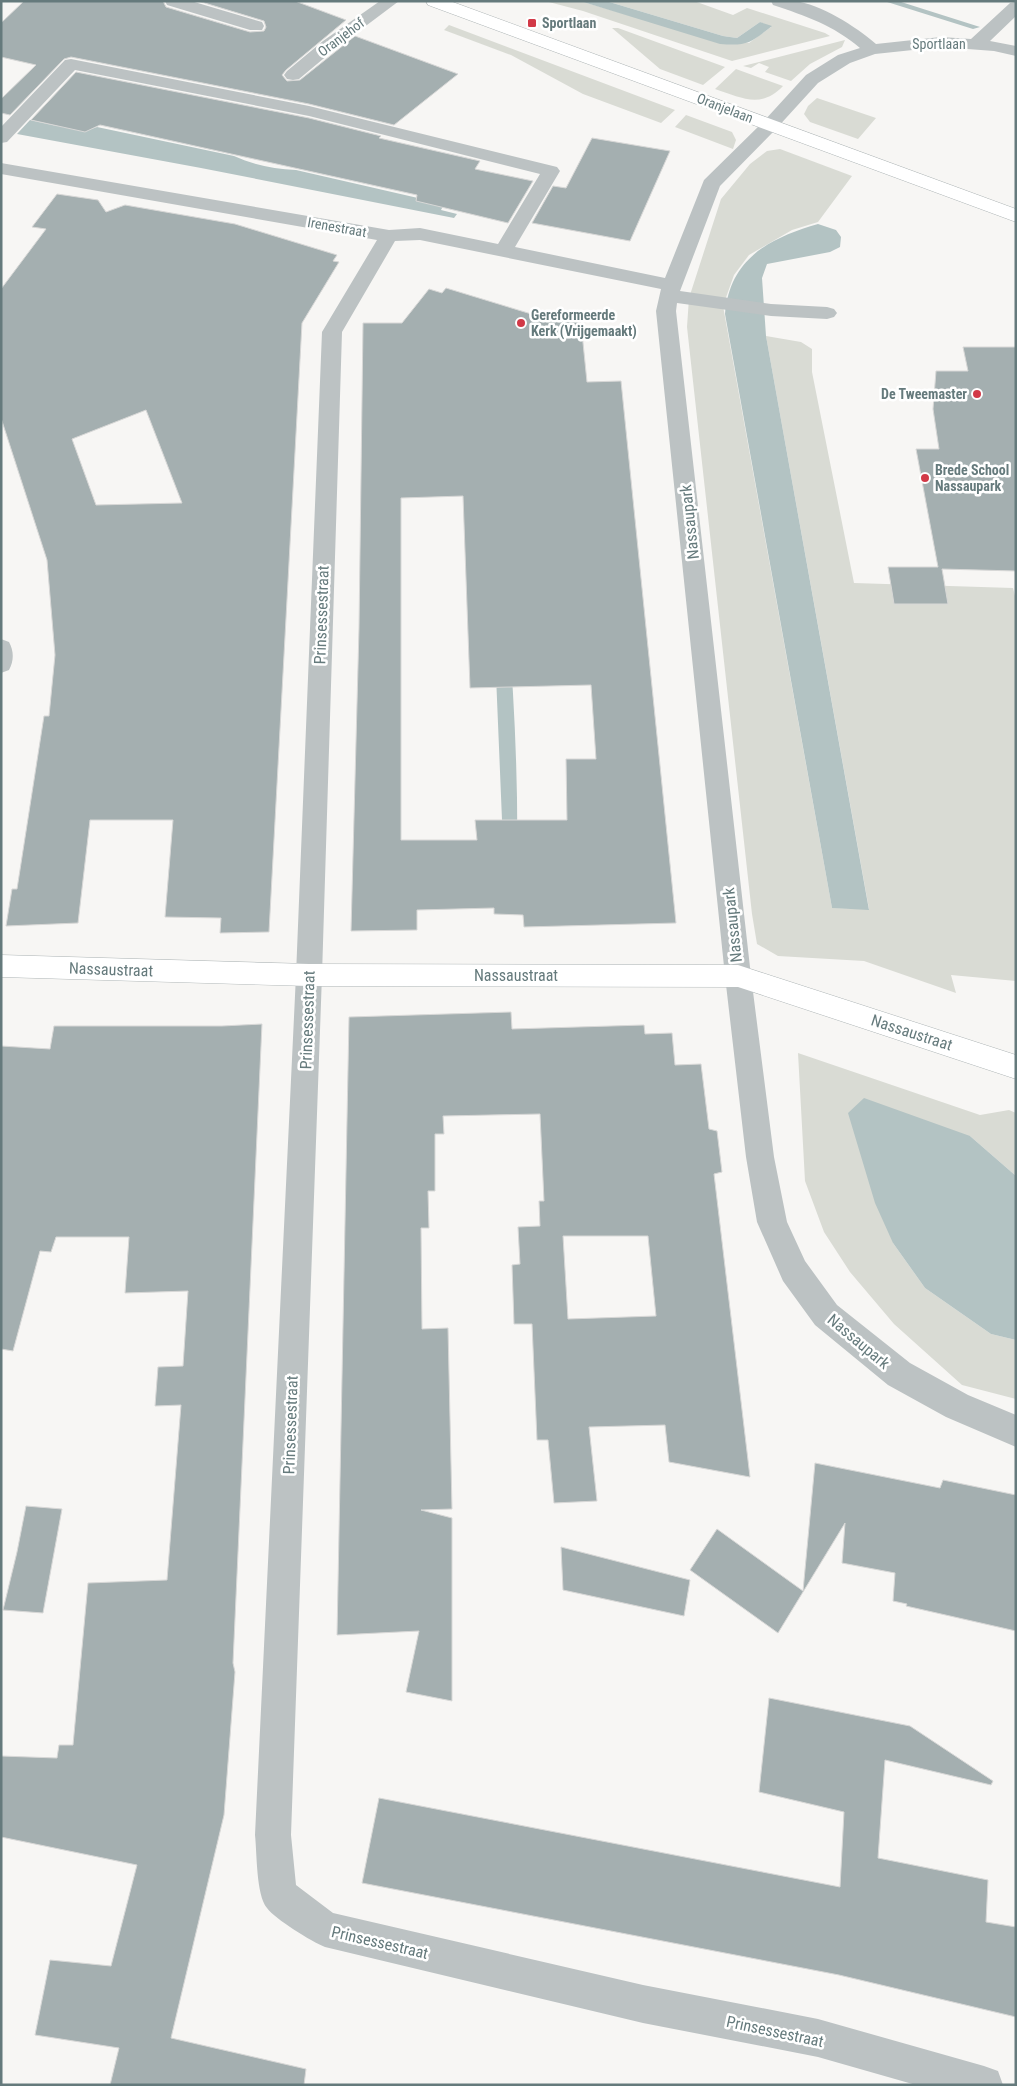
<svg xmlns="http://www.w3.org/2000/svg" width="1017" height="2086" font-family="'Roboto Condensed',sans-serif">
<rect width="100%" height="100%" fill="#f7f6f4"/>
<!-- green -->
<path fill="#d9dbd4" d="M545,1h35l65,19 104,23 22,-16 -11,-5 -23,16 -14,-2 -117,-35h88l39,14 14,-7 78,25 5,3 -98,25 -149,-50z
M449,25l226,85 -14,13 -78,-29 -72,-39 -67,-25z
M612,28h6l107,39 -22,18 -43,-16z
M845,40l-3,7 -32,17 -19,17 -26,-9 4,-5 -10,-4 -8,5 -8,-2z
M736,69l47,17c-22,23 -41,12 -68,3z
M817,98l59,20 -18,21 -48,-17 -6,-8 4,-8z
M686,115l46,17 4,8 -3,9 -58,-22z
M780,149l72,27 -34,46 -26,8 -43,25 -15,20 -11,31 109,602 37,1 -103,-573 35,6 11,7v23l42,211 159,5 3,12v381l-65,-6 5,18 -92,-32 -86,-5 -21,-12 -5,-30 -65,-587 2,-29 32,-99 29,-35 17,-13z
M798,1053l182,62 29,-5 7,3v63l-46,-40 -77,107 32,45 66,46 25,6v59l-54,-14 -68,-61 -44,-52 -26,-40 -19,-51z"/>
<!-- water -->
<path fill="#b3c3c3" d="M580,1h26l117,35 14,2 23,-16 12,4c-22,17 -24,20 -52,18z
M30,120l27,6 5,-4 29,7 6,-2 137,29c20,9 40,13 62,14l148,34 -3,6 16,4 -3,4 -253,-50 -184,-34z
M818,224l18,6 5,7 -1,10 -10,5 -63,12 -5,14 4,58 103,574 -37,-2 -107,-594c5,-56 45,-76 93,-90z
M483,362c17,168 37,336 34,506h-13z
M864,1098l106,38 46,40v164l-25,-6 -66,-46 -32,-45 -18,-40 -27,-90z"/>
<g fill="none" stroke-linecap="round" stroke-linejoin="round">
<!-- stream -->
<path fill="#b3c3c3" fill-rule="evenodd" d="M884,1h14l82,26 -7,2z"/>
</g>
<!-- building -->
<path fill="#a4afb0" stroke="#d8d8d7" fill-rule="evenodd" d="M24,1h139l3,6 84,25 14,-1 2,-4 -2,-6 -66,-20h97l51,19 -60,50 -4,5 5,6 13,-1 55,-44 103,38 -64,51 -85,-21 -238,-47 -7,2 -54,56 -9,-2v-14l35,-34 -35,-8v-34z
M76,72l233,46 72,18 -2,2 101,23 -5,8 58,12 -25,42 -92,-22 1,-6 -317,-70 -15,7 -54,-12z
M592,138l78,13 -40,90 -98,-18 21,-37 13,2z
M57,194l41,6 8,12 19,-7 110,19 102,31 -4,6 6,1 -37,61 -33,609 -49,1 1,-15 -56,-1 8,-97h-83l-12,103 -72,3 6,-37h5l27,-173h5l6,-61 -8,-95 -46,-142v-129l45,-60 -14,-2zM146,410l36,93 -86,2 -24,-66z
M446,288l105,32 4,-5 26,8 6,59 34,-1 55,542 -152,4 -1,-12 -29,-1v-6l-77,2v20l-66,1 8,-303 4,-305h39l27,-34 13,4zM463,496l7,192 121,-3 5,74h-30l1,61h-92l2,20h-76v-342z
M963,347h53v224l-74,-2 6,35h-54l-6,-37h50l-22,-118h23l-6,-40 3,-38h32z
M511,1012l1,17 132,-4 1,9 27,-1 3,32 26,-1 8,65 8,2 5,41 -8,2 36,303 -81,-15 -4,-37 -76,2 8,74 -43,2 -6,-63h-11l-5,-116h-18l-2,-59 8,-1 -2,-37 22,-1 -1,-25h5l-4,-87 -97,2 1,18h-9v57h-7l1,37h-8l1,101 26,-1 4,181 -31,1 31,8v183l-46,-9 13,-61 -82,4 12,-618zM563,1236h85l8,80 -88,3z
M262,1024l-29,639 2,9 -11,143 -53,223 135,31 -2,16h-194l9,-37 -84,-13 15,-75 61,6 26,-101 -136,-28v-81l56,2 2,-13h14l15,-162 79,-3 14,-175 -26,1 3,-39 25,-1 5,-75 -63,2 4,-56h-73l-5,15 -11,-1 -27,100 -12,-2v-303l49,3 4,-23h168z
M815,1463l125,25 3,-8 73,15v136l-110,-25 1,-2 -14,-3 2,-28 -53,-10 3,-40 -67,110 -88,-63 27,-41 86,62z
M26,1506l36,3 -19,104 -40,-3 14,-58z
M561,1547l129,33 -6,36 -121,-26z
M769,1698l141,28 83,55 -2,4 -106,-25 -7,98 110,22 -2,42 30,5v90l-177,-42 -477,-92 17,-85 461,89 4,-75 -85,-20z"/>
<g fill="none" stroke-linecap="round" stroke-linejoin="round">
<!-- major casing -->
<g stroke="#aeb5b6" stroke-width="1">
<path id="major" d="M426,1h24l566,208v13l-588,-217z
M1,955l308,9 429,1 278,90v24l-278,-92 -429,-1 -308,-9z"/>
</g>
<!-- minor -->
<path fill="#bcc2c3" fill-rule="evenodd" d="M165,1h26l71,21 2,4 -2,4h-12l-83,-25z
M380,1h19l-64,48 -36,30 -6,1 -6,-1 -3,-4 3,-4 36,-30z
M771,1c8,0 16,-1 23,0 27,3 61,25 82,43l65,-7 30,2 39,-36 6,-1v14l-26,25 26,5v10l-22,-5 -53,-4 -66,7 -25,9 -32,20 -42,46 -56,57 -40,105 91,13 56,3 7,2 3,4 -3,4 -7,2 -56,-3 -94,-13 -1,8 75,665 23,181 13,65 18,39 32,44 73,58 58,32 48,20v32l-70,-30 -58,-32 -73,-60 -32,-44 -26,-59 -11,-65 -21,-181 -69,-665 5,-22 -241,-49 -25,1 -53,91 -20,643 -31,860 5,50 37,28 310,72 175,34 166,47 14,5 5,14h-87l-98,-28 -175,-34 -318,-76c-13,-5 -50,-28 -58,-39 -11,-13 -10,-56 -12,-73l41,-860 26,-643 55,-92 -376,-66v-11l388,67 31,-2 78,16 42,-70 -231,-58 -234,-46 -68,72 -6,1v-16l64,-67 6,-1 238,47 248,61 3,4 -45,76 150,31 39,-98 60,-59 42,-46 32,-20 22,-7c-27,-23 -54,-32 -87,-43z
M1,639l8,3c5,9 5,19 0,28l-8,3z"/>
<!-- major -->
<use href="#major" fill="#fff" fill-rule="evenodd"/>
</g>
<!-- markers -->
<g fill="#d23947" stroke="#fff" stroke-width="2">
<rect x="527" y="18" width="10" height="10" rx="2.5"/>
<circle cx="521" cy="323" r="5"/>
<circle cx="977" cy="394" r="5"/>
<circle cx="925" cy="478" r="5"/>
</g>
<g text-anchor="middle" stroke-width="5" stroke-linejoin="round" paint-order="stroke">
<!-- far-poi labels -->
<g font-size="14" font-weight="bold" fill="#657a7c" stroke="#fff" text-anchor="start">
<text x="542" y="28">Sportlaan</text>
<text x="531" y="320">Gereformeerde<tspan x="531" dy="16">Kerk (Vrijgemaakt)</tspan></text>
<text x="967" y="399" text-anchor="end">De Tweemaster</text>
<text x="935" y="475">Brede School<tspan x="935" dy="16">Nassaupark</tspan></text>
</g>
<!-- far-street labels -->
<g font-size="14" fill="#657a7c" stroke="#fff">
<text transform="translate(341 37) rotate(-37)" y="5">Oranjehof</text>
<text x="939" y="49">Sportlaan</text>
<text transform="translate(725 108) rotate(21)" y="5">Oranjelaan</text>
<text transform="translate(337 227) rotate(10)" y="5">Irenestraat</text>
</g>
<!-- street labels -->
<g font-size="16" fill="#657a7c" stroke="#fff">
<text transform="translate(689 522) rotate(-96)" y="6">Nassaupark</text>
<text transform="translate(321 615) rotate(-88)" y="6">Prinsessestraat</text>
<text transform="translate(732 925) rotate(-96)" y="6">Nassaupark</text>
<text transform="translate(111 969) rotate(2)" y="6">Nassaustraat</text>
<text x="516" y="981">Nassaustraat</text>
<text transform="translate(307 1020) rotate(-88)" y="6">Prinsessestraat</text>
<text transform="translate(912 1032) rotate(18)" y="6">Nassaustraat</text>
<text transform="translate(859 1341) rotate(40)" y="6">Nassaupark</text>
<text transform="translate(290 1425) rotate(-88)" y="6">Prinsessestraat</text>
<text transform="translate(380 1942) rotate(13)" y="6">Prinsessestraat</text>
<text transform="translate(775 2031) rotate(12)" y="6">Prinsessestraat</text>
</g>
</g>
<!-- border -->
<rect width="1017" height="2086" fill="none" stroke="#657a7c" stroke-width="5"/>
</svg>
